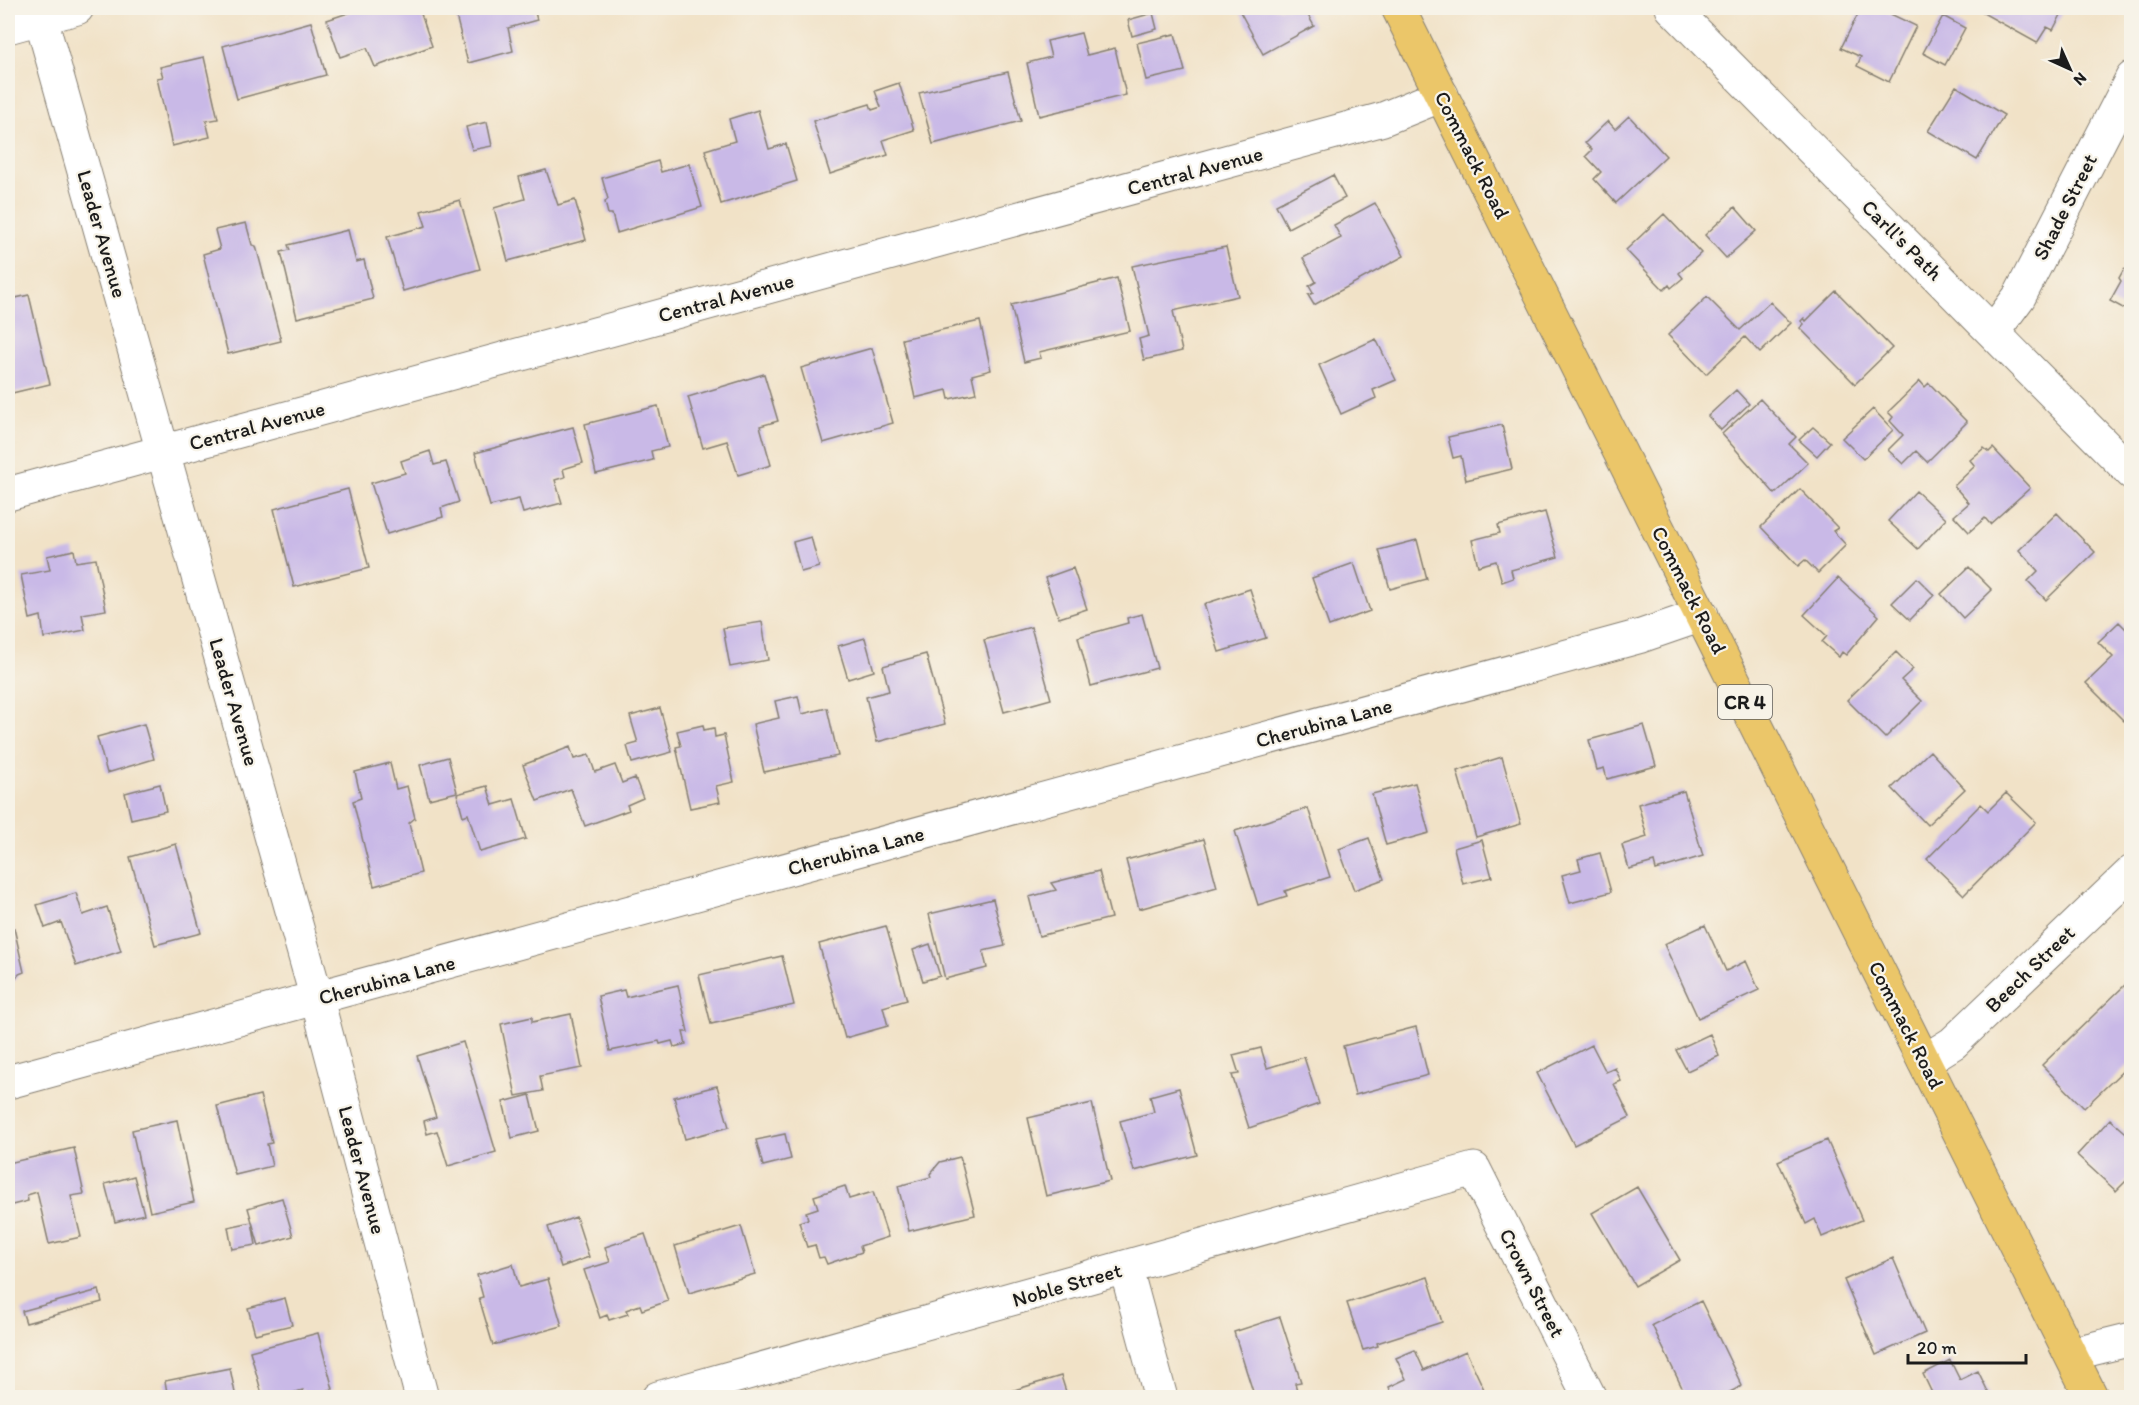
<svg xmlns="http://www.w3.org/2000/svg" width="2139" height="1405" font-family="Itim,sans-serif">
<rect width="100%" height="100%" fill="#f7f3e8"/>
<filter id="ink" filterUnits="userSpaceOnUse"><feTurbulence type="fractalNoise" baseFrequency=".0167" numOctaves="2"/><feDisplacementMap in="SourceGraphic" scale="12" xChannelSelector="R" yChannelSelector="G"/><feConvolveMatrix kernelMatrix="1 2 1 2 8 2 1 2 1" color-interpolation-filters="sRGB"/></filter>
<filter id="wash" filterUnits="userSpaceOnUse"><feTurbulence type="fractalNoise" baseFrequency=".008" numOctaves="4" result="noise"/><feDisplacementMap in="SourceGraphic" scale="24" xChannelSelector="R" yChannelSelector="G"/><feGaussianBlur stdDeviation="1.35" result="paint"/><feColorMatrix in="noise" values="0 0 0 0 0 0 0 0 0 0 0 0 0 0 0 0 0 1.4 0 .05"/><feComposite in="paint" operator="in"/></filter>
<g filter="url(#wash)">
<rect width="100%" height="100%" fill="#f1e2c7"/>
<g id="blocks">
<!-- building -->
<path fill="#c9b9e7" d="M363,8h56l13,38 -57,21 -8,-19 -27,9 -13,-37z
M454,8h80l3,12 -29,8 5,23 -45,12z
M1238,8h66l10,18 -51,28z
M1861,8h17l38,18 -27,56 -32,-16 4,-9 -20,-9z
M1986,8h71l5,5 -9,17 -6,-3 -10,16 -54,-30z
M1153,13l4,16 -25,7 -4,-16z
M1943,16l22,12 -20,37 -22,-12z
M311,22l15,53 -89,24 -14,-53z
M1081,33l6,22 28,-7 11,47 -87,21 -12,-53 24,-6 -4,-16z
M1175,34l10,37 -39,9 -9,-37z
M204,57l14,62 -12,2 4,16 -38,9 -15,-68 6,-1 -3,-10z
M1008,72l13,49 -88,23 -14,-51z
M899,83l15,47 -31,10 5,15 -58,19 -17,-53 57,-17 2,6 9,-3 -6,-16z
M1956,86l48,29 -27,45 -49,-29z
M758,110l11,39 17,-5 11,37 -76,23 -16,-54 30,-9 -6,-22z
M1629,116l37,40 -50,47 -22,-24 7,-7 -15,-16 6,-6 -7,-7 23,-22 7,8z
M487,122l5,24 -20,4 -6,-23z
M658,161l3,11 28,-8 13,43 -85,26 -5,-19h-4l-3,-12 3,-3 -6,-21z
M546,170l12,35 17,-5 11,40 -78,21 -14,-53 31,-9 -6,-22z
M1333,175l12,23 -57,30 -12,-23z
M460,200l20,69 -77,22 -16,-54 39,-11 -5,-15z
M1375,203l29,53 -90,49 -6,-10 5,-2 -4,-7 7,-4 -13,-24 38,-20 -7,-13z
M1735,207l21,24 -30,27 -21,-23z
M1664,214l37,39 -22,20 4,5 -12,10 -2,-3 -5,5 -38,-40z
M246,223l6,22 4,1 25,95 -53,13 -25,-100 17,-5 -5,-19z
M348,230l8,32 8,-2 9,39 -76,19 -16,-66 9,-2 -2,-5z
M1226,247l12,49 -65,15 9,40 -38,9 -5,-21 10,-3 -17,-70z
M2132,262v51l-22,-12 11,-20 -2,-3 5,-9 3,2z
M1117,278l13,53 -91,21 2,6 -17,4 -13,-57z
M8,287l3,12 18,-4 21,89 -42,10z
M1836,291l56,57 -37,36 -55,-56 4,-4 -3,-3 3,-3 2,3z
M1707,297l33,33 30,-28 21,21 -31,30 -15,-16 -39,37 -38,-39z
M980,321l11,49 -19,5 4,18 -27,6 -2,-9 -32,8 -13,-59z
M1376,339l20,41 -23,10 3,8 -35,16 -22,-49z
M872,348l21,75 -70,20 -22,-75z
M764,374l14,47 -18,5 11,39 -33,10 -11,-34 -24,7 -15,-51z
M1920,381l5,6 4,-4 38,39 -40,40 -11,-11 -13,13 -15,-14 15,-15 -13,-14 3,-4 -5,-5z
M1736,390l13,14 -28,26 -13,-14z
M1760,399l36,38 -7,7 19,19 -33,31 -53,-60z
M658,406l10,41 -17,4 2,9 -57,14 -11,-50z
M1873,409l20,21 -30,29 -21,-21z
M1502,425l10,44 -46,11 -5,-24 -8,2 -5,-21z
M573,427l10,36 -20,6 2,8 -10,3 7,23 -39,10 -4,-14 -29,7 -15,-53z
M1813,427l17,15 -13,14 -18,-16z
M1984,448l5,4 4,-4 37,40 -40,36 -5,-6 -16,14 -15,-16 15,-13 -15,-17 21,-20 -5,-6z
M430,451l4,14 12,-3 13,40 -18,6 2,9 -56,17 -16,-51 34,-10 -4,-12z
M348,489l21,79 -75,19 -20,-78z
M1800,489l38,39 -5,3 13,14 -28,28 -13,-13 -7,6 -37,-39z
M1916,491l30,28 -28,30 -30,-28z
M1545,512l13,45 -47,13 2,8 -11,4 -6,-21 -18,5 -6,-26 28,-7 -2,-8z
M2057,513l38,39 -49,48 -18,-19 10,-10 -19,-21z
M811,537l8,30 -18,5 -8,-30z
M1417,540l10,39 -37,10 -11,-39z
M74,550l2,12 20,-3 10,51 -24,4 3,16 -41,8 -3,-22 -11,3 -9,-44 29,-5 -3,-14z
M1354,563l16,48 -41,15 -17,-48z
M1969,567l23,23 -29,28 -22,-24z
M1073,568l14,41 -28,9 -14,-40z
M1838,578l41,38 -33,39 -4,-3 -3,5 -17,-15 5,-6 -23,-21z
M1917,578l17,17 -24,25 -18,-17z
M1250,589l16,49 -47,14 -15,-48z
M1142,614l15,54 -66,18 -13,-49 50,-14 -1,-5z
M762,622l6,38 -38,7 -7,-39z
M2119,622l13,13v79l-8,7 -38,-38 27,-26 -15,-15z
M1031,627l20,72 -47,13 -20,-72z
M865,638l9,33 -26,8 -10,-33z
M1896,652l17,17 -12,11 21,21 -37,37 -38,-38z
M926,654l19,70 -68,18 -11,-45 23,-6 -6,-25z
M798,696l4,18 25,-6 11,48 -74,16 -11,-48 26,-6 -4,-17z
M660,708l12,44 -40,11 -5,-17 11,-3 -8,-27z
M144,724l10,35 -47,14 -10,-36z
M703,725l1,5 10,-2 1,9 9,-2 10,47 -18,4 4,16 -30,6 -14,-61 5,-1 -4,-15z
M1644,725l12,41 -49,13 -3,-11 -7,2 -8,-30z
M570,747l4,12 15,-4 6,17 20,-7 7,18 13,-5 8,20 -16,7 2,5 -44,16 -14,-37 -34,12 -14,-36z
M1930,751l35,38 -38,36 -35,-37z
M448,757l9,35 -28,7 -9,-34z
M1502,757l19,67 -45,13 -19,-66z
M390,763l6,26 11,-3 8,32 -6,5 12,50 -47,13 -21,-85 8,-3 -6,-26z
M1415,783l14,50 -43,12 -14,-51z
M160,784l6,27 -35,8 -6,-26z
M487,786l6,19 21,-6 12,40 -46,13 -12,-38 -5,2 -6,-22z
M1684,791l19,65 -47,14 -2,-8 -25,7 -7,-24 25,-8 -9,-33z
M2006,793l30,29 -72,73 -37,-36 54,-55 7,7z
M1308,808l22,69 -45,14 2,5 -29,9 -23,-74z
M1369,838l15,41 -30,11 -15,-41z
M1204,839l13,48 -78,22 -13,-49z
M1482,840l10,37 -29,7 -9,-36z
M176,844l25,89 -46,12 -25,-88z
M1600,853l11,39 -41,11 -8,-28 19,-5 -3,-11z
M1099,871l12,47 -72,18 -10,-39 27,-7 -5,-7z
M76,893l7,22 24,-8 14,44 -45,15 -15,-44 -16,6 -8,-23z
M993,899l12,47 -22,5 4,17 -42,11 -16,-65z
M1705,925l21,46 20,-10 13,29 -61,28 -34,-74z
M886,926l21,74 -24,7 5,19 -43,12 -26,-94z
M14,928l10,44 -5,2 -5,7 -6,2v-53z
M930,944l10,32 -17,5 -10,-31z
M782,956l12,49 -83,19 -12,-49z
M2126,984l6,6v72l-48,46 -42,-43z
M678,985l10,47h-5l3,12 -12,3 -2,-6 -12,3 -1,-3 -49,10 -12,-55 26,-6 2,7z
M571,1014l11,54 -42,8 3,15 -27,5 -15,-72 31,-7v5z
M1416,1027l12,48 -73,20 -12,-49z
M1710,1034l9,22 -32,15 -11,-21z
M463,1042l33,110 -48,14 -11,-35 -10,3 -3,-13 12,-4 -19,-61z
M1592,1045l14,27 9,-4 6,13 -7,3 16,33 -56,28 -37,-72z
M1261,1048l6,20 37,-11 15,47 -70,24 -17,-53 7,-1 -6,-19z
M717,1086l12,41 -44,12 -11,-42z
M1179,1088l18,67 -63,16 -14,-50 34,-9 -4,-16z
M260,1095l12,48 -5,1 5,22 -37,9 -18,-69z
M530,1095l9,36 -27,7 -9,-36z
M1092,1103l18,78 -64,15 -18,-78z
M2110,1119l22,19v37l-16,16 -39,-36z
M177,1120l17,82 -44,10 -18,-82z
M785,1134l6,25 -28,7 -7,-26z
M1827,1140l35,80 -40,17 -7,-18 -9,5 -28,-63z
M74,1148l10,46 -13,2 10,41 -32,7 -12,-52 -10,3 1,6 -20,5v-43z
M960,1157l15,58 -66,16 -11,-45 33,-9 -1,-3 10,-12z
M134,1176l10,38 -29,8 -10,-38z
M845,1186l4,13 24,-7 15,45 -28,9 2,6 -35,12 -3,-7 -5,1 -4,-13 -8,2 -8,-25 9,-3 -2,-7 12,-4 -4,-12z
M1637,1187l43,73 -45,26 -43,-73z
M282,1198l11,38 -34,10 -11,-38z
M576,1217l13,40 -28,10 -13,-40z
M252,1222l4,23 -24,4 -4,-22z
M741,1226l14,48 -66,19 -14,-47z
M645,1234l23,67 -26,9 -2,-5 -14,5 2,4 -19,6 -2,-5 -7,3 -16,-48 26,-8 -5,-15z
M1893,1258l32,75 -49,22 -32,-75z
M513,1264l6,23 29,-8 14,47 -69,19 -14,-47 4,-1 -6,-22z
M1428,1277l14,45 -65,21 1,3 -15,4 -16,-47z
M99,1290l3,12 -76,21 -4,-12z
M285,1298l7,27 -37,9 -7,-26z
M1701,1301l41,85 -24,12h-31l-35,-73z
M1280,1317l21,65 -6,1 4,15h-44l-21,-66z
M318,1333l15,56 -28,7 -2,-6 -28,8h-12l-13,-47z
M1415,1350l9,20 42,-19 22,47h-95l-4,-11 17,-8 -10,-21z
M1950,1360l10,20 18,-9 13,27h-67l8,-5 -9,-19z
M230,1368l6,30h-68l-3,-17z
M1061,1376l7,22h-77v-1z"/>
</g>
</g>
<g filter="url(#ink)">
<use href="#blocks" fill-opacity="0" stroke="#867f72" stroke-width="1.5"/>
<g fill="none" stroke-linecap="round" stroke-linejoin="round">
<!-- minor casing -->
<g stroke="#867f72" stroke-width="35">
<path id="minor" d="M38,8l279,991 105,399
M1672,8l460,465
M8,27l69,-19
M1993,332l26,-35 113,-219
M8,494l1375,-375 59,-24
M1924,1061l29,-18 179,-171
M8,1082l1633,-446 61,-21
M1126,1269l35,129
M2071,1354l61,-15
M658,1398l816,-229 116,229"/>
</g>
<!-- major casing -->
<g stroke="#867f72" stroke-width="35">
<path id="major" d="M1398,8l694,1390"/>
</g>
<!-- minor -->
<use href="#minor" stroke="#fff" stroke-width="33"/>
<!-- major -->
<use href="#major" stroke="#ebc669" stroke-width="33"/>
</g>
</g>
<g text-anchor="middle" stroke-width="4.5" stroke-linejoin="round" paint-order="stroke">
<!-- shield labels -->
<rect fill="#f7f3e8" stroke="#5e5c59" stroke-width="1.5" x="1718" y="685" width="54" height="34" rx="4.5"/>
<g font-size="20" font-weight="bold" fill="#1c1c1c">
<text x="1745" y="709">CR 4</text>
</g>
<!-- street labels -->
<g font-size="21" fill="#1c1c1c" stroke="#f7f3e8">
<text transform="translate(1472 155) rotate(63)" y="7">Commack Road</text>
<text transform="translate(1195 171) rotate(-15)" y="7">Central Avenue</text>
<text transform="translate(2065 207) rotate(-63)" y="7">Shade Street</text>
<text transform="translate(102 234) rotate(74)" y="7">Leader Avenue</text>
<text transform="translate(1902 240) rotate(45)" y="7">Carll's Path</text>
<text transform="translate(726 298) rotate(-15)" y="7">Central Avenue</text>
<text transform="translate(257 426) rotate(-15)" y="7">Central Avenue</text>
<text transform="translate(1689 590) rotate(63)" y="7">Commack Road</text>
<text transform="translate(234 702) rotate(74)" y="7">Leader Avenue</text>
<text transform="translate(1324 723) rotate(-15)" y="7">Cherubina Lane</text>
<text transform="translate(856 851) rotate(-15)" y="7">Cherubina Lane</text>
<text transform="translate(2030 969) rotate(-44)" y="7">Beech Street</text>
<text transform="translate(387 980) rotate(-15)" y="7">Cherubina Lane</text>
<text transform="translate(1906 1025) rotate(63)" y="7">Commack Road</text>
<text transform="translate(362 1170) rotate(75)" y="7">Leader Avenue</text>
<text transform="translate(1532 1283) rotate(63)" y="7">Crown Street</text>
<text transform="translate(1067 1285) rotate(-16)" y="7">Noble Street</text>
</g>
</g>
<!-- margin -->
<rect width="2139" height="1405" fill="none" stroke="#f7f3e8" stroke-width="30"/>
<!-- north arrow -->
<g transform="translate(2070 69) rotate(135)" stroke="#f7f3e8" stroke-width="4.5" paint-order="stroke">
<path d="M0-4.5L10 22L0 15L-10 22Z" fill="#1c1c1c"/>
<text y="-9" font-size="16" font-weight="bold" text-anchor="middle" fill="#1c1c1c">N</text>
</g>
<!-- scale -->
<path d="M1908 1354v9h118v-9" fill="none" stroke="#1c1c1c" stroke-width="3"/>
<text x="1917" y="1354" font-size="18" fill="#1c1c1c" stroke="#f7f3e8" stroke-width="4.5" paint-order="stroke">20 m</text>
</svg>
